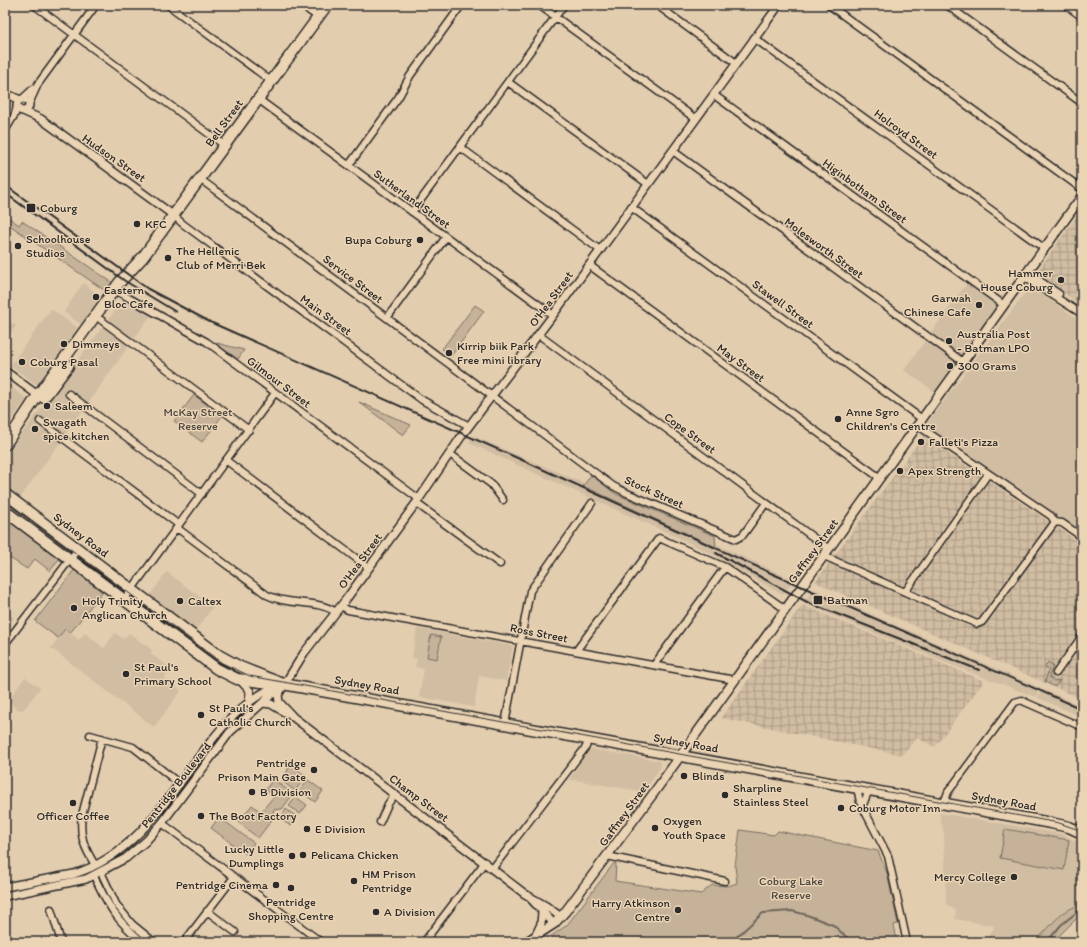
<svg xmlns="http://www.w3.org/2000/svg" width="1087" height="947" font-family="Itim,sans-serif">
<defs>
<pattern id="industrial-grid" width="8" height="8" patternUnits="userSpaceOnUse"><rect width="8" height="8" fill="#d1bda2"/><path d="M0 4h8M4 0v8" fill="none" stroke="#aa9a84"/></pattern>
<pattern id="garden-dots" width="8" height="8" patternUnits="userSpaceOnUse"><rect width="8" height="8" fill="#c5b299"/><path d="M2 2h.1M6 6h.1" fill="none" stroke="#a0917d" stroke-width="1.8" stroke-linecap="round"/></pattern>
</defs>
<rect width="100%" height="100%" fill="#e3cdaf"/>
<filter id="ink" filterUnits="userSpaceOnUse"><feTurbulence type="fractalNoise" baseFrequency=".025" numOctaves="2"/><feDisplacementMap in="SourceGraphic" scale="8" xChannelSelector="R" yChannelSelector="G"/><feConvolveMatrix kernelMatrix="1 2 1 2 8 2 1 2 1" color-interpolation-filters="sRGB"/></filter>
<g filter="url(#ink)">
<!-- built -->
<path fill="#d1bda2" d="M83,283l20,15 -20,28 -19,-14z
M967,283l31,22 -63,87 -31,-22z
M1030,286l52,36v211l-157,-107z
M123,300l28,15 -131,183 -15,-11v-31z
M51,309l30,21 -41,57 -30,-21z
M5,318l11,8 -11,14z
M5,382l22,17 -22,30z
M473,436l106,45 215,99 -11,15 -71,-41 -29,-14 -214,-97z
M167,572l46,35 -18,24 -46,-35z
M814,589l226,99 -4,9 -90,-34 -144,-60z
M5,611l9,7 -9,11z
M417,628l96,18 -7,35 -27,-5 -5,31 -55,-10 5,-28 -9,-2 2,-8 -5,-1z
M65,629l14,11 6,-7 19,15 11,-15 9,6 5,-6 23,17 -1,4 20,15 -7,9 17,13 -27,36 -103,-79z
M25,677l15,11 -17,22 -6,-1 -12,-10v-2l4,-6 4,3z
M1042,689l40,17v11l-44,-19z
M591,749l69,12 1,5 -17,26 -75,-13z
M939,813l123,21 20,10v59l-20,10 -27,29h-50l10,-16 -40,-7 1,-8 -10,-7 -2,-70z"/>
<!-- industrial -->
<path fill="url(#industrial-grid)" d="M1082,209v97l-46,-33z
M923,436l159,108v155l-267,-117z
M802,605l182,76 -49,66 -18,-9 -15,17 -181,-37z"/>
<!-- green -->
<path fill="#c5b299" stroke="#786e62" d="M5,215l14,10 3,-4 91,62 -6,9 -102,-70z
M475,305l9,6 -33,45 -9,-7z
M213,342l31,8 -6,9z
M194,395l28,21 -20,26 -28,-21z
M359,402l52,23 -8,10z
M591,475l25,19 99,42 1,11 -133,-61z
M5,518l54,41 -9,12 -15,-12 -8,10 -22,-14z
M74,570l28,22 -32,41 -5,-4 -7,9 -23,-17z
M431,635l10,2 -4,22 -10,-2z
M290,764l16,12 -11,15 -12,-9z
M273,779l20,15 -11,15 -9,1 1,7 -16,21 -20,-16 14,-17 9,7 13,-16 -8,-7z
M308,780l15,11 -8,11 -15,-11z
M296,797l11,8 -7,9 -11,-8z
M286,809l11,8 -6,9 -8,-5v-7z
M219,817l35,26 -8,11 -35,-26z
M1005,829l64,11 -5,30 -64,-12z
M740,830l34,5 4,-4 100,20 9,22 11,51 -4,1 3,17h-354l24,-17 47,-62 2,1 -1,17 86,13 11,-9 16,1 9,-3 -2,-17z
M1082,903v10l-29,29h-18l27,-29z"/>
<!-- garden -->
<path fill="url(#garden-dots)" stroke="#786e62" d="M1048,662l5,3 -4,12 5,4 6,-1 -5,7 -10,-5 4,-13 -4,-2z"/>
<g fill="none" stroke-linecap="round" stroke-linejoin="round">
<!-- stream -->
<path stroke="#6e665a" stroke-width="2" d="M731,942l32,-29 29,-2 15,4 26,10 19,17
M1047,942l14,-17 21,-17"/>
<!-- minor casing -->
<g stroke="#2b2b2b" stroke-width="9">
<path id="minor" d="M34,5l190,140
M168,5l103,76
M301,5l17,12
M539,5l157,114
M657,5l79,58
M829,5l253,184
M947,5l135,98
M1066,5l16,12
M754,38l291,211
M508,82l140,102
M714,95l290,210
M258,99l295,216
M21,100l12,-11
M29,104l9,-20 58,-79
M5,131l10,-17 2,-8
M460,147l140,103
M673,151l290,211
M349,165l49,-67 12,-22 50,-69
M200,179l413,307 14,7 109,46 7,-4 23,-32
M631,207l291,212
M412,212l152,-207
M173,215l10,9 239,176 47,26
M589,265l291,213
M1027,272l32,22
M1024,277l58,37
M120,293l87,49 212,157
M387,318l59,-81
M101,320l148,110
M539,335l290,214
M69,394l133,100
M40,421l139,104
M917,425l134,91 4,6 7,1 20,14
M450,454l41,30 12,16
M227,461l142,107
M416,503l84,61
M177,528l90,67c21,11 49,4 69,17
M824,556l153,68 5,-2 73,-100
M905,592l83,-118
M124,600l151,-207
M341,606l7,4 387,70
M5,644l73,-95
M576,651l83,-113 66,29 60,42
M654,665l71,-98
M1056,673l26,-37
M505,724l25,-133 62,-88
M90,735l43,12 47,37
M857,787l3,15 28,54 19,86
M944,803l4,-11 67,-90 7,-2 3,2 57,25
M862,807l7,-17
M380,822l8,-18 7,-10
M162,823l159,119
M607,856l118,25
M95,865c-11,-18 -16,-29 -13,-50l20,-77
M493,868l93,-121 2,-8
M101,872l15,32 16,20 22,18
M94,876c14,29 22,45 49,66
M51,909l10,33
M207,911l28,21
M184,942l50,-65
M424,942l61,-80"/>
</g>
<!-- tertiary casing -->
<g stroke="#2b2b2b" stroke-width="10">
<path id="tertiary" d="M5,93l15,7
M17 105a6 6 0 1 1 12 0a6 6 0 1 1-12 0Z
M23,111l18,8 132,96
M5,371l38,28
M240,680l10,11 -1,13
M263,703l8,1 15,9
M5,887l69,-13c100,-32 119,-155 207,-190
M5,896l81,-17 40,-21 20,-17 16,-18 68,-91 49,-44
M532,900l22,24
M561,917l-15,-11 -21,-12 -232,-177 -14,-15 -1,-7 26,-42 43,-55 72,-99 44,-65 90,-119 226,-310
M535,937l6,-13 1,-12"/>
</g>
<!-- secondary casing -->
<g stroke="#2b2b2b" stroke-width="11">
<path id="secondary" d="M526,942l28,-18 11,-12 88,-118 429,-598"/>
</g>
<!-- trunk casing -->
<g stroke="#2b2b2b" stroke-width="13">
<path id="trunk" d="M46,395l22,-29
M5,445l33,-50 81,-112 24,-26 184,-252
M5,494l215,162 20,11 43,17 768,139 18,4 13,6
M5,511l212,158 20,10 33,4"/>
</g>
<!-- minor -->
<use href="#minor" stroke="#ebd4b4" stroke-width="6"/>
<!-- tertiary -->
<use href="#tertiary" stroke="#ebd4b4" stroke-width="7"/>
<!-- secondary -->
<use href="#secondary" stroke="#ebd4b4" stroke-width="8"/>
<!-- trunk -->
<use href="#trunk" stroke="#ebd4b4" stroke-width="10"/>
<!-- tram -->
<path stroke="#2b2b2b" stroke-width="1" d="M5,500l217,163 28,13 809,147 23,8"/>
<!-- rail -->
<path stroke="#2b2b2b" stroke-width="2" d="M5,185l143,104 62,33 312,138 251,114 309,135
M5,193l120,88 51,31
M716,553l93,50 170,67"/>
</g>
</g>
<!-- markers -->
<g fill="#2b2b2b" stroke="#ebd4b4" stroke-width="1.5">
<rect x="26" y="203" width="10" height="10" rx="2"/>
<circle cx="137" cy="224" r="4"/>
<circle cx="420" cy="240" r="4"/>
<circle cx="18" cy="246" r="4"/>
<circle cx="168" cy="258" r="4"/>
<circle cx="1061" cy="280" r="4"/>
<circle cx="96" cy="297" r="4"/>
<circle cx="979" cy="305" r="4"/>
<circle cx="949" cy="341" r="4"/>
<circle cx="64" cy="344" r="4"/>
<circle cx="449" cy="353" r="4"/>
<circle cx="22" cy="362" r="4"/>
<circle cx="950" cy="366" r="4"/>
<circle cx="47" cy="406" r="4"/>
<circle cx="838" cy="419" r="4"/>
<circle cx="35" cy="429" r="4"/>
<circle cx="921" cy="442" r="4"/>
<circle cx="900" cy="471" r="4"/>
<rect x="813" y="595" width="10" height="10" rx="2"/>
<circle cx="180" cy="601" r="4"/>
<circle cx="74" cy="608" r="4"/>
<circle cx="126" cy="674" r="4"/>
<circle cx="201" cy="715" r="4"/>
<circle cx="314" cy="770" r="4"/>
<circle cx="684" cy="776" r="4"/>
<circle cx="252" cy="792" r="4"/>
<circle cx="725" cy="795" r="4"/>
<circle cx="73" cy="803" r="4"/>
<circle cx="841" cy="808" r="4"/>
<circle cx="201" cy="816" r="4"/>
<circle cx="655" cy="828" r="4"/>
<circle cx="307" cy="829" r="4"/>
<circle cx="303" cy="855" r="4"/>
<circle cx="292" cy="856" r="4"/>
<circle cx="1014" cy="877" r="4"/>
<circle cx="354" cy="881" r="4"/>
<circle cx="276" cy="885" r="4"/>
<circle cx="291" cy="888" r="4"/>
<circle cx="678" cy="910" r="4"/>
<circle cx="376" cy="912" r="4"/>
</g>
<g text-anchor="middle" stroke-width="3" stroke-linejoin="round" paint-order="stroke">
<!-- street labels -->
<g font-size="12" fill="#2b2b2b" stroke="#ebd4b4">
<text transform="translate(224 123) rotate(-54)" y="4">Bell Street</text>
<text transform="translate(906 134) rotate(36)" y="4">Holroyd Street</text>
<text transform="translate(114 158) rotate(35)" y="4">Hudson Street</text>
<text transform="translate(865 191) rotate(36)" y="4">Higinbotham Street</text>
<text transform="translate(412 199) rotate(36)" y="4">Sutherland Street</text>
<text transform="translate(824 248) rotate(36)" y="4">Molesworth Street</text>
<text transform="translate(353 279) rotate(37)" y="4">Service Street</text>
<text transform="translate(551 299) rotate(-54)" y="4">O'Hea Street</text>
<text transform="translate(783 304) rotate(36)" y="4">Stawell Street</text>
<text transform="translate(326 315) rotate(36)" y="4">Main Street</text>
<text transform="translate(741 363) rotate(36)" y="4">May Street</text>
<text transform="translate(279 382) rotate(37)" y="4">Gilmour Street</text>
<text transform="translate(690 433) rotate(36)" y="4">Cope Street</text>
<text transform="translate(654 492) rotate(24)" y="4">Stock Street</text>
<text transform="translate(81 535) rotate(37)" y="4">Sydney Road</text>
<text transform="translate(813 551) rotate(-54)" y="4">Gaffney Street</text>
<text transform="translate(360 561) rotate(-54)" y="4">O'Hea Street</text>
<text transform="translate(539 633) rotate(11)" y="4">Ross Street</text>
<text transform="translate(367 685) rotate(10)" y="4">Sydney Road</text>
<text transform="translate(686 743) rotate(10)" y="4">Sydney Road</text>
<text transform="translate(176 785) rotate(-52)" y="4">Pentridge Boulevard</text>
<text transform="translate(419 798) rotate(37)" y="4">Champ Street</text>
<text transform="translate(1004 801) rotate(10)" y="4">Sydney Road</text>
<text transform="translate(624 814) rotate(-54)" y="4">Gaffney Street</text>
</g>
<!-- poi labels -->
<g font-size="12" fill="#2b2b2b" stroke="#ebd4b4" text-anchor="start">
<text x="40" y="212">Coburg</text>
<text x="145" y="228">KFC</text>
<text x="26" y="243">Schoolhouse<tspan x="26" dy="14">Studios</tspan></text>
<text x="412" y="244" text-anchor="end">Bupa Coburg</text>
<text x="176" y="255">The Hellenic<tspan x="176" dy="14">Club of Merri Bek</tspan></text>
<text x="1053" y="277" text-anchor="end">Hammer<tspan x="1053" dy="14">House Coburg</tspan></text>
<text x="104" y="294">Eastern<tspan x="104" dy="14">Bloc Cafe</tspan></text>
<text x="971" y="302" text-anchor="end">Garwah<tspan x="971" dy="14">Chinese Cafe</tspan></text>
<text x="957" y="338">Australia Post<tspan x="957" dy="14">- Batman LPO</tspan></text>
<text x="72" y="348">Dimmeys</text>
<text x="457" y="350">Kirrip biik Park<tspan x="457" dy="14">Free mini library</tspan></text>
<text x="30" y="366">Coburg Pasal</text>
<text x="958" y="370">300 Grams</text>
<text x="55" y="410">Saleem</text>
<text x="846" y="416">Anne Sgro<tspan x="846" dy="14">Children's Centre</tspan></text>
<text x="43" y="426">Swagath<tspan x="43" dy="14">spice kitchen</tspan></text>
<text x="929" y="446">Falleti's Pizza</text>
<text x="908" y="475">Apex Strength</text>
<text x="827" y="604">Batman</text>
<text x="82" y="605">Holy Trinity<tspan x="82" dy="14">Anglican Church</tspan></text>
<text x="188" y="605">Caltex</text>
<text x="134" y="671">St Paul's<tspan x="134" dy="14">Primary School</tspan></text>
<text x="209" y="712">St Paul's<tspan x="209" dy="14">Catholic Church</tspan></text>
<text x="306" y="767" text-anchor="end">Pentridge<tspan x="306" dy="14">Prison Main Gate</tspan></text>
<text x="692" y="780">Blinds</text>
<text x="733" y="792">Sharpline<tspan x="733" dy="14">Stainless Steel</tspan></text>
<text x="260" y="796">B Division</text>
<text x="849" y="812">Coburg Motor Inn</text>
<text x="73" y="820" text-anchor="middle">Officer Coffee</text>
<text x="209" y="820">The Boot Factory</text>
<text x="663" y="825">Oxygen<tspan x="663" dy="14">Youth Space</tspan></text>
<text x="315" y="833">E Division</text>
<text x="284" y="853" text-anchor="end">Lucky Little<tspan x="284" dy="14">Dumplings</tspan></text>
<text x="311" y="859">Pelicana Chicken</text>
<text x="362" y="878">HM Prison<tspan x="362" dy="14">Pentridge</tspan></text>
<text x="1006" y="881" text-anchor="end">Mercy College</text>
<text x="268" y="889" text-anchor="end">Pentridge Cinema</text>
<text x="291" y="906" text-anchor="middle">Pentridge<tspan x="291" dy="14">Shopping Centre</tspan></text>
<text x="670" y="907" text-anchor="end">Harry Atkinson<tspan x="670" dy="14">Centre</tspan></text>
<text x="384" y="916">A Division</text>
</g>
<!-- park labels -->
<g font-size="12" fill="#4a4641" stroke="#ebd4b4">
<text x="198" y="416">McKay Street<tspan x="198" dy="14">Reserve</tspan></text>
<text x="791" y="885">Coburg Lake<tspan x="791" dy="14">Reserve</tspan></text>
</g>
</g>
<!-- margin -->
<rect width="1087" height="947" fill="none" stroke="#ebd4b4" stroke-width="20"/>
<rect x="10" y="10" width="1067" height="927" fill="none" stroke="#2b2b2b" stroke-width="1.5" filter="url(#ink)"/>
</svg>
